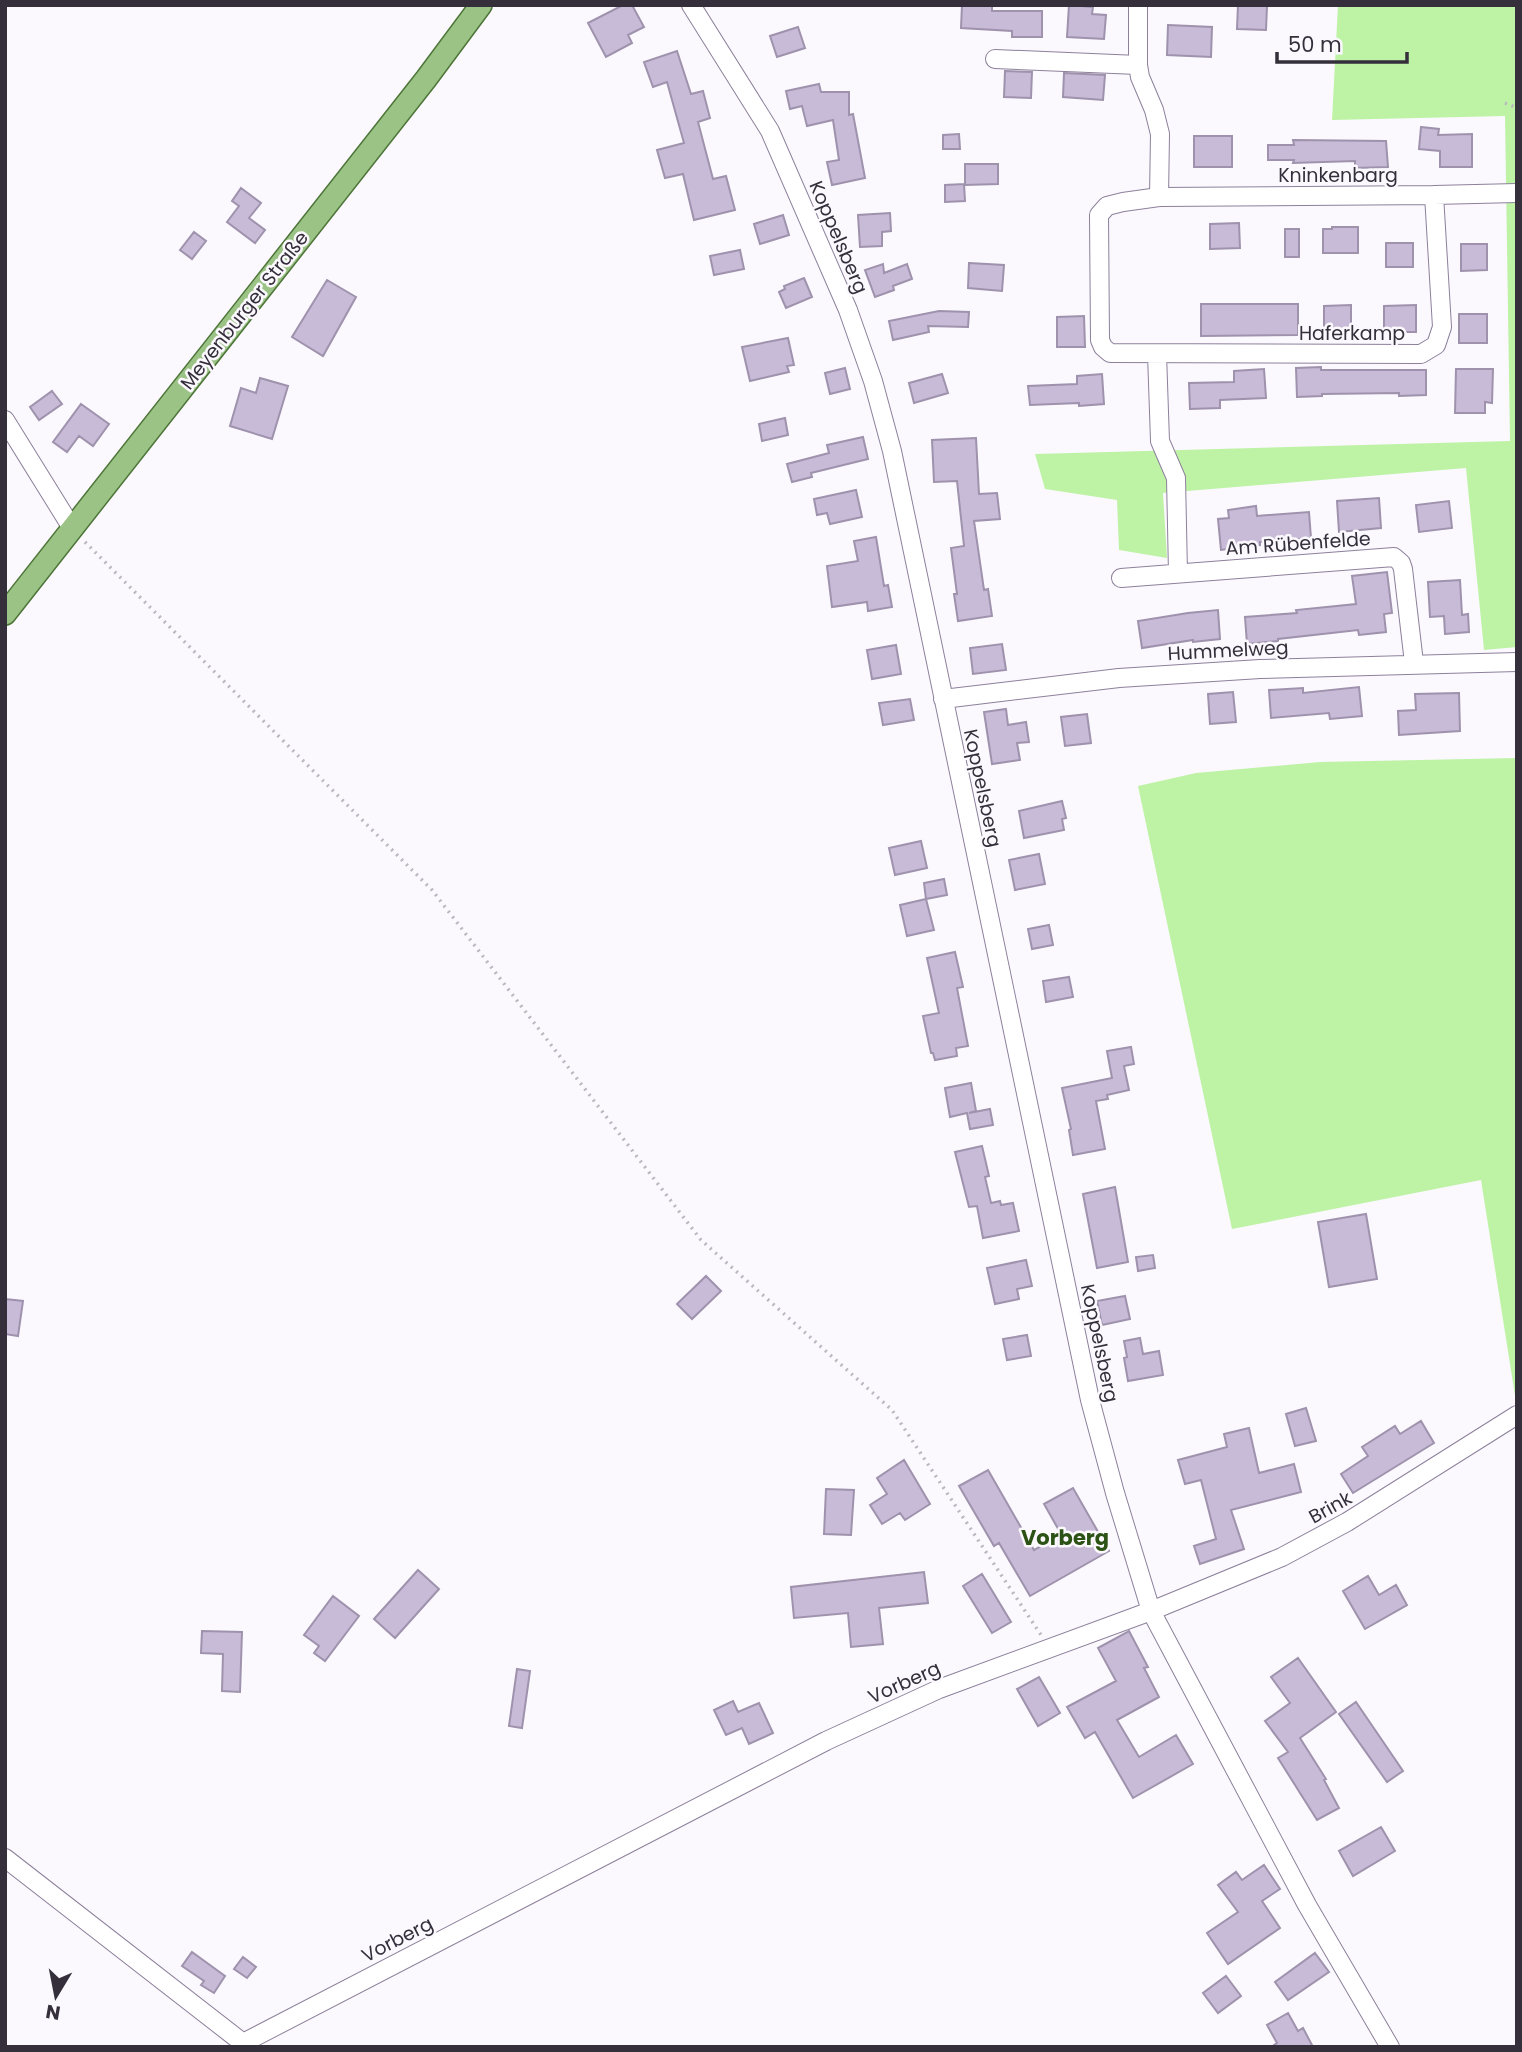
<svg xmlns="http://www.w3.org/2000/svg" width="1522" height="2052" font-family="Poppins,sans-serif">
<rect width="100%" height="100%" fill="#fbf8fe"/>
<!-- green -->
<path fill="#bef3a6" d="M1338,5h179v642l-33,3 -18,-182 -303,25 4,65 -48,-8 -2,-50 -72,-11 -10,-35 475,-13 -5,-325 -173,4z
M1517,758v644h-1l-35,-222 -249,49 -94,-443 58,-13 124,-11z"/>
<!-- building -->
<path fill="#c8bbd7" stroke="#9e92ad" stroke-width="2" d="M623,5h9l12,22 -16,8 4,8 -26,14 -18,-34z
M962,5h30v6h50v26h-30v-6l-51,-3z
M1069,5l24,2 -1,7 14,1 -2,24 -37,-2z
M1238,5l29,1 -1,24 -29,-1z
M1168,25l44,2 -1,30 -44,-2z
M798,27l7,21 -28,9 -7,-21z
M677,51l14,43 12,-3 7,27 -12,4 15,57 13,-3 9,34 -41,10 -11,-46 -18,4 -8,-28 27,-7 -17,-61 -14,5 -9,-25z
M1005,71l27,1 -1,26 -27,-1z
M1064,73l41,2 -2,25 -40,-3z
M819,84l2,8h28v23l4,-1 12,64 -33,7 -5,-23 12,-2 -6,-40 -26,6 -5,-20 -12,3 -4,-18z
M1421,127l18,2 -1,6 34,-1v33h-32v-16l-21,-2z
M959,134l1,15h-17v-14z
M1194,136h38v31h-38z
M1293,140l93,1 2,26 -33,1v-7l-62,2 1,-3h-26v-15h26z
M965,164h33v20l-33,1z
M964,184l1,17 -20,1v-17z
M241,188l20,15 -12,15 16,12 -10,13 -28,-21 12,-16 -7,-5z
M890,213l1,18 -9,1v14l-22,1 -2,-32z
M783,215l6,20 -29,9 -6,-20z
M1239,223l1,25 -30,1v-25z
M1332,227h26v26h-35v-24h9z
M1285,229h14v28h-14z
M194,232l12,9 -14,18 -12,-9z
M1386,243h27v24h-27z
M1461,244h26v26l-26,1z
M740,250l4,19 -30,6 -4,-19z
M969,263l35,2 -2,26 -34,-3z
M883,264l1,9 23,-9 5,15 -19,7 1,4 -19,7 -10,-27z
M804,278l8,19 -26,11 -7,-16 6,-3 -1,-3z
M327,280l29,17 -33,59 -31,-19z
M1201,304h97v31l-97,1z
M1351,305v28h-27v-27z
M1416,305v27h-32v-26z
M939,311l30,1 -1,15 -40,-1 1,6 -36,8 -4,-19z
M1459,314h28v29h-28z
M1084,316l1,31h-28v-30z
M788,338l6,27 -7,1 2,6 -39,9 -8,-34z
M1321,367v3h105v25l-27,1v-3l-77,1v2l-25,1 -1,-29z
M845,368l5,21 -20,5 -5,-21z
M1264,369l2,29 -46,2v8l-30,1 -1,-26 45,-1v-11z
M1456,369h37l-1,34 -7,-1v11h-30z
M942,374l6,19 -34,10 -5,-20z
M1102,374l2,30 -25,2v-3l-49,2 -2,-19 49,-2v-8z
M260,378l28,8 -16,53 -42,-13 11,-38 15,5z
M52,391l10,13 -23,16 -9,-13z
M81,404l28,20 -16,22 -14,-10 -12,16 -14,-10z
M785,418l3,17 -26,6 -3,-17z
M863,437l5,22 -57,14 1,4 -20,5 -5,-18 42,-11 -2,-8z
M976,438l3,56 18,-1 3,26 -26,2 10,69 4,-1 4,27 -34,5 -4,-27h3l-6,-46 13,-2 -7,-65 -23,1 -2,-42z
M856,490l6,27 -32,7 -3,-11 -10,2 -3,-16z
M1379,498l2,30 -42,4 -2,-31z
M1449,501l3,27 -33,4 -3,-27z
M1256,506l1,10 52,-4 2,26 -51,4v3l-39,5 -3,-31 11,-1 -1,-8z
M876,537l8,49 4,-1 4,22 -24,4 -1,-9 -35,5 -5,-41 31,-5 -4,-20z
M1387,572l5,41 -8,1 2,18 -27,3 -1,-5 -80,9v2l-31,3 -2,-27 52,-4 -1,-3 60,-6 -4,-28z
M1460,580l2,35 6,-1 1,18 -24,2 -1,-18 -14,1 -2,-35z
M1218,610l2,29 -27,3v-2l-51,8 -4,-27 50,-8z
M1002,644l4,26 -33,4 -3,-26z
M896,645l5,29 -29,5 -5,-29z
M1359,687l3,29 -32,3 -1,-6 -58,5 -2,-28 34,-2v5z
M1233,692l3,30 -26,2 -2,-30z
M1459,693l1,38 -61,4 -1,-24 18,-1 -1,-16z
M910,699l4,21 -31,5 -4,-22z
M1006,709l2,16 18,-3 3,20 -12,1 3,17 -28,4 -8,-52z
M1087,714l4,29 -26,3 -4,-29z
M1062,801l4,17 -4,1 2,11 -40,8 -5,-27z
M921,841l6,27 -32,7 -6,-27z
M1039,854l6,30 -30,6 -6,-30z
M944,879l3,16 -21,4 -2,-16z
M926,899l8,31 -27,6 -7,-31z
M1049,925l4,20 -21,4 -4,-20z
M955,952l8,35 -6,1 11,58 -12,2 1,8 -22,4 -2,-7h-2l-8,-37 16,-3 -12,-55z
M1069,977l4,20 -27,5 -3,-21z
M1131,1047l3,17 -10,2 5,24 -22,5 1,4 -12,2 9,48 -32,6 -4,-25 2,-1 -9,-41 50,-10 -5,-27z
M971,1083l5,28 -7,2 21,-4 3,16 -23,4 -3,-16 -17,4 -5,-29z
M982,1146l7,30 -4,1 6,26 9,-2 1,4 12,-2 6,28 -36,7 -6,-32 -8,1 -14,-55z
M1115,1187l13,75 -31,6 -14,-74z
M1366,1214l11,65 -48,8 -11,-65z
M1153,1255l2,13 -17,3 -2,-14z
M1026,1260l6,26 -15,3 2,10 -24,5 -8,-36z
M706,1276l15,15 -29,28 -15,-15z
M1125,1296l5,23 -28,6 -5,-24z
M5,1299l18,2 -5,35 -13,-2z
M1027,1335l4,21 -24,4 -4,-21z
M1140,1338l3,16 16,-3 4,24 -35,6 -4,-23 3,-1 -3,-16z
M1306,1408l10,33 -21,5 -9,-32z
M1421,1421l13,22 -81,50 -12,-19 27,-18 -6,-9 33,-21 5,8z
M1249,1428l10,45 35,-9 7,28 -70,18 13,39 -44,15 -6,-18 22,-7 -15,-59 -16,4 -7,-24 49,-13 -3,-13z
M904,1460l26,44 -25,16 -5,-7 -18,11 -12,-19 17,-11 -10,-16z
M988,1470l46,80 27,-16 -17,-30 29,-16 36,63 -79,45 -31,-53 -5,3 -35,-60z
M826,1489l28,1 -3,45 -27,-1z
M418,1570l21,19 -44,49 -21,-19z
M924,1572l4,31 -49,5 4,36 -32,3 -3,-34 -54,5 -3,-31z
M982,1574l29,48 -19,11 -29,-47z
M1368,1576l11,19 17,-10 11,20 -42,24 -22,-38z
M333,1596l26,20 -34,45 -11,-8 5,-7 -15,-11z
M202,1631l40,1 -2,60 -18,-1 1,-37 -22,-1z
M1129,1631l19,36 -4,1 15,29 -42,23 22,37 37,-22 17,29 -60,34 -38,-66 -10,6 -18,-31 49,-26 -18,-33z
M1298,1658l38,54 -36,26 26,41 -2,1 15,28 -22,12 -39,-62 10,-6 -23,-31 25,-18 -19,-26z
M517,1669l13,2 -8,57 -13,-2z
M1039,1677l21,36 -22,13 -21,-37z
M733,1701l5,11 21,-9 14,30 -24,11 -7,-16 -16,7 -12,-25z
M1356,1702l47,69 -16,11 -48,-68z
M1381,1827l14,24 -42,25 -14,-25z
M1264,1865l16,24 -18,12 18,27 -52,36 -21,-31 31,-21 -20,-27 18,-13 6,8z
M192,1952l33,24 -11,17 -13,-8 3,-4 -22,-15z
M1315,1953l14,19 -41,28 -13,-18z
M243,1957l13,10 -9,11 -13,-9z
M1226,1976l15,20 -23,17 -15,-20z
M1288,2013l10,18 5,-3 10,19h-42l6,-4 -10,-18z"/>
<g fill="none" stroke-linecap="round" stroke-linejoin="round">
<!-- minor casing -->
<g stroke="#8d809b" stroke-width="20">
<path id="minor" d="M691,5l79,126 78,179 25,71 19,70 198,949 25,93 36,118 156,294 83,142
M1138,5v60l2,12 14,33 6,24 -1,63
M995,59l143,6
M1434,195l8,132 -6,18 -15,9 -311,-1 -7,-6 -3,-7 -1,-125 8,-9 16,-4 36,-5 275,-2 83,-2
M1157,354l3,87 16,37 2,95
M5,420l67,108
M1121,578l273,-21 7,6 2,6 11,94
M943,699l176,-21 141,-9 257,-7
M5,1858l238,185
M239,2047l4,-4 583,-302 113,-52 212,-78 131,-54 65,-35 170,-107"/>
</g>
<!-- major casing -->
<g stroke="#4d7538" stroke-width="24">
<path id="major" d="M5,614l421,-535 55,-74"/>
</g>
<!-- path -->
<path stroke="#bbb7bf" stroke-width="3.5" stroke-dasharray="2 5" stroke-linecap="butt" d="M1505,103l12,5
M85,542l347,348 269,350 191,170 149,225"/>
<!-- minor -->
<use href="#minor" stroke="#fff" stroke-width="18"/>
<!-- major -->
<use href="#major" stroke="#9cc386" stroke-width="21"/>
</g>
<g text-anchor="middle" stroke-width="5" stroke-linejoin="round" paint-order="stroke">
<!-- street labels -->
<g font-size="19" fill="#352f3b" stroke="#fbf8fe">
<text x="1338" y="182">Kninkenbarg</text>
<text transform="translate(839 237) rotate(67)" y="7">Koppelsberg</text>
<text transform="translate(244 310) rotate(-52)" y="7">Meyenburger Straße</text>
<text x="1352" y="340">Haferkamp</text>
<text transform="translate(1298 543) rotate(-4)" y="7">Am Rübenfelde</text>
<text transform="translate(1228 650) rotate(-3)" y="7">Hummelweg</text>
<text transform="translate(983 788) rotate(78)" y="7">Koppelsberg</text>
<text transform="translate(1100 1343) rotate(78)" y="7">Koppelsberg</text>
<text transform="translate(1330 1507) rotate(-29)" y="7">Brink</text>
<text transform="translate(904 1682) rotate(-24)" y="7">Vorberg</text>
<text transform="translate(397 1939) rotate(-27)" y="7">Vorberg</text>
</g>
<!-- neighbourhood labels -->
<g font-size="21" font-weight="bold" fill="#2c5215" stroke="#fbf8fe">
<text x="1065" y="1545">Vorberg</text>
</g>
</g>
<!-- border -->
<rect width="1522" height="2052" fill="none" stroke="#352f3b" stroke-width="14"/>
<!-- north arrow -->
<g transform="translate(56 1996) rotate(190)" stroke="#fbf8fe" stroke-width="5" paint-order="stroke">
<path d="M0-5L12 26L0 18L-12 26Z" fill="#352f3b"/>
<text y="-10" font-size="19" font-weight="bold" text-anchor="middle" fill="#352f3b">N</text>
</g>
<!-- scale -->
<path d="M1277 52v10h130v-10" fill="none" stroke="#352f3b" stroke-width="3.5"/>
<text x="1288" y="52" font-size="21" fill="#352f3b" stroke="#fbf8fe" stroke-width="5" paint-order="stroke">50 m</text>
</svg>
